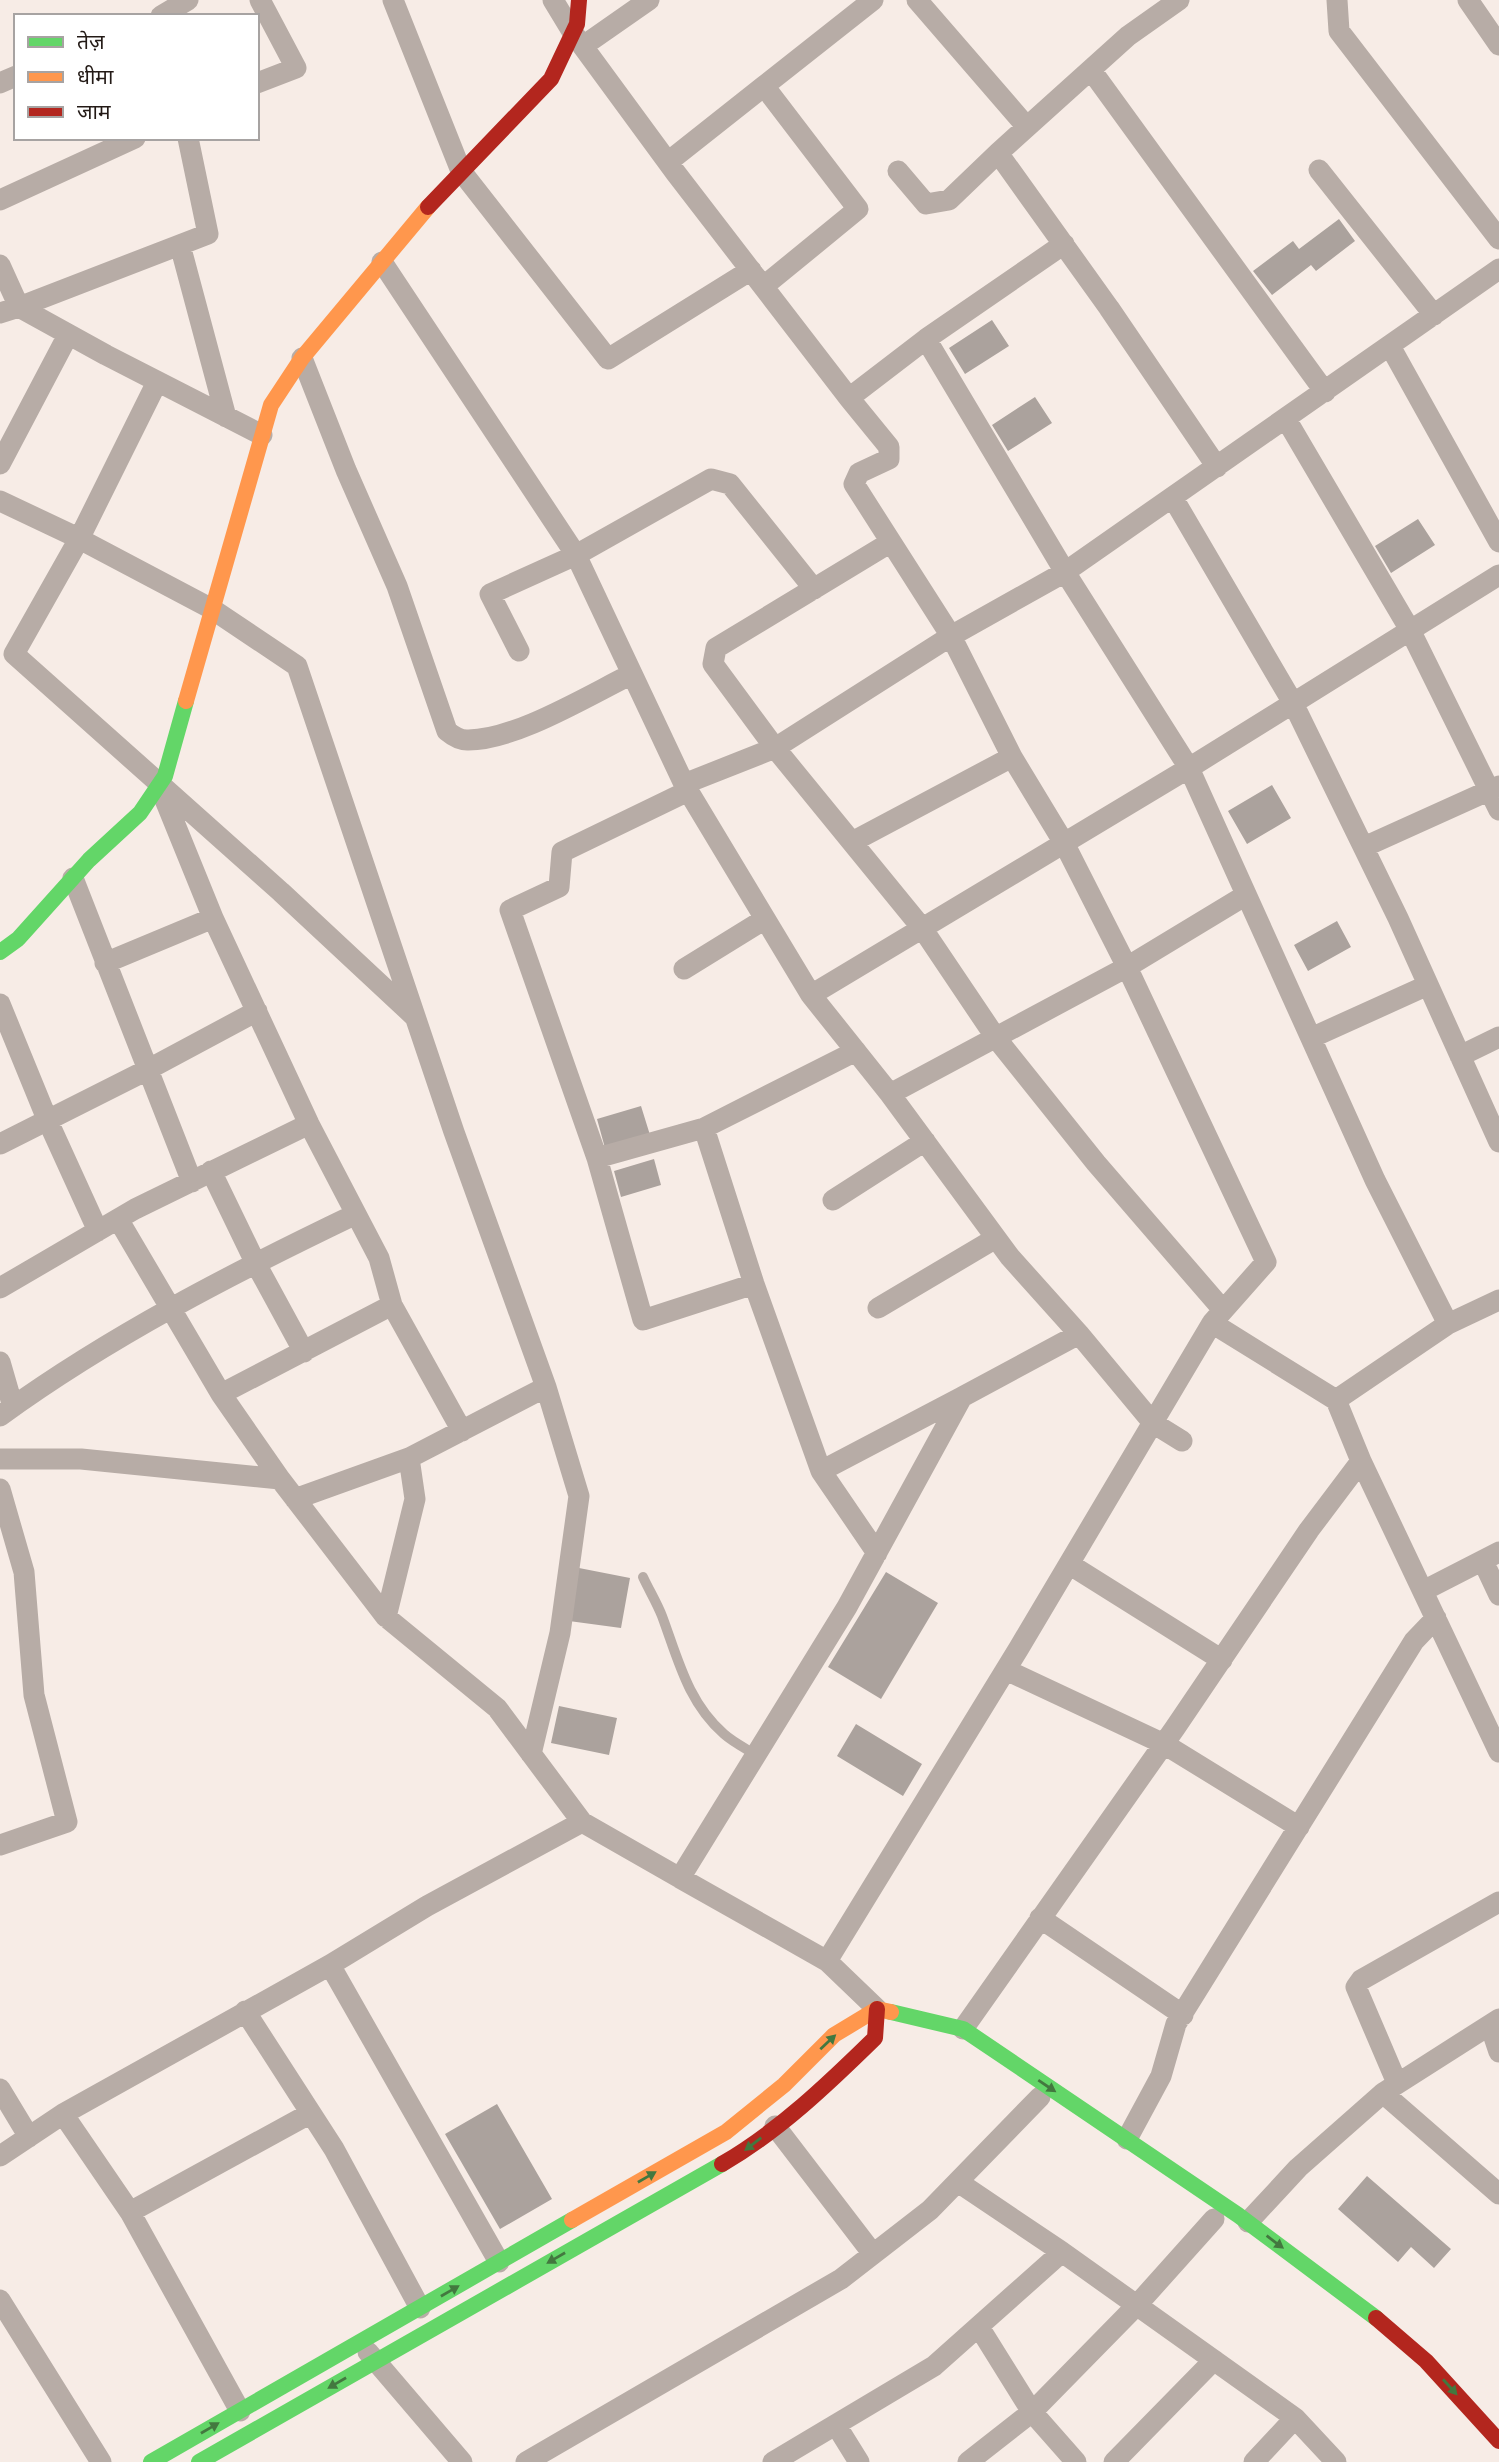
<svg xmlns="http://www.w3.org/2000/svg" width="1499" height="2462" font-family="'Source Sans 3','Noto Sans Devanagari',sans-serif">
<rect width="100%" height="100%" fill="#f7ece6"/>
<!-- building -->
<path fill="#aba29d" d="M1339,219l16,22 -39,30 -5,-6 -39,30 -19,-24 40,-30 6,8z
M992,320l17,26 -44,28 -16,-26z
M1035,397l17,26 -44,28 -16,-26z
M1418,519l17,26 -44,28 -16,-27z
M1272,785l19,33 -44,26 -19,-33z
M1337,921l14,26 -43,24 -14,-26z
M641,1106l9,29 -45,13 -8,-29z
M654,1159l7,26 -40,12 -7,-26z
M579,1568l51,10 -9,50 -52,-7z
M886,1572l52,31 -57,96 -53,-32z
M559,1706l58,12 -8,37 -58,-12z
M856,1724l66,40 -19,32 -66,-40z
M497,2104l55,95 -52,30 -55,-95z
M1367,2176l84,73 -17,19 -23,-21 -13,15 -60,-53z"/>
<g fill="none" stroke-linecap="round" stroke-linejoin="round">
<!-- lane -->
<path stroke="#b7aca6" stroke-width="10" d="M643,1577c6,13 14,26 19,39 16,43 26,87 62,118 9,8 21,14 32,21"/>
<!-- street -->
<path stroke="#b7aca6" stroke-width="21" d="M393,0l68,171 147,188 143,-89
M553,0l20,33 102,139 174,226 77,-59 139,233 124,196 310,-193
M917,0l110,127
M1179,0l-51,36 -130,117 111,155 108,159
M1337,0l2,31 160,208
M1468,0l31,45
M161,16l27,-16
M583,46l66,-46
M1091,70l234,322
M0,83l16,-7
M257,83l39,-15 -36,-68
M764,86l109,-86
M668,162l96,-76 94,123 -94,77
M1319,170l115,145
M898,171l28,33 23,-4 49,-47
M0,200l135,-62
M180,245l46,172
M382,262l194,293 108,229 127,211 378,-227 186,412 73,144 -112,76 25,61 -52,69 -134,198 -212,301
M0,265l19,42 189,-73 -20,-96
M0,313l19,-6 87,48 156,80
M926,339l138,-95
M1390,346l109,196
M302,358l44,112 51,116 50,145c6,5 12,9 20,9 47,1 122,-45 165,-66
M157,382l-78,157 -65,115 267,238 133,124
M849,398l40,49v12l-30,14 -5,11 97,152 114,-64 434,-303
M1286,419l124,211 89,180
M0,464l68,-129
M1173,498l120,205 105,215 101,224
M0,501l72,34 140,74 85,57 157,466 92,255 -137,71 6,41 -29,118 111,91 85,114 98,56
M519,651l-29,-57 86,-39 135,-76 19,5 84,105
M684,784l91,-36 -62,-84 3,-16 175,-106
M161,790l52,128 96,206 70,134 13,47 70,126
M688,791l-126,61 -3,35 -49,23 87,248 107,-30 50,156 67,187
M852,842l160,-85
M1364,847l135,-61
M73,878l119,304
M105,963l108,-45
M684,969l81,-50
M811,995l79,99 237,-127 119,-72
M0,1004l47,115 51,112
M1311,1038l117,-53
M1460,1056l39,-19
M890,1094l120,163 69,77
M704,1128l152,-77
M0,1144l147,-74 110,-59
M597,1158l46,162 111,-36
M211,1171l44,91 49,90
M833,1200l92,-59
M118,1219l103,175 59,85
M0,1288l135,-79 174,-85
M878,1308l118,-70
M1212,1323l54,-61 -139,-295 -63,-124 -52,-86 -61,-121 -176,112 147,180 74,110 100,125 127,147
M1448,1324l51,-24
M0,1362l13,45
M221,1394l171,-89
M0,1416c110,-80 233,-143 356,-202
M0,1459h81l199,20 106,138
M1361,1461l138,291
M0,1489l24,83 10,123 33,127 -67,23
M295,1499l114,-41
M877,1553l-56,-82 141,-74
M1483,1561l16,34
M1069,1564l153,96
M1423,1591l76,-39
M1006,1670l158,74 135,83
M531,1754l29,-121 19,-137 -33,-109
M1040,1918l143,97
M827,1961l-147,-83 167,-271 115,-210 117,-63 74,89 29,18
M330,1965l169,297
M877,2009l-50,-48 192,-313 193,-325 124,77
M245,2011l89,138 86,159
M1490,2025l9,27
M1397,2083l-41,-96 5,-7 138,-78
M0,2089l29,48
M1383,2093l116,101
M63,2114l67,98 110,199
M775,2126l98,128
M1127,2139l34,-63 15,-52 238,-383 22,-23
M0,2156l63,-42 267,-149 97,-59 155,-84
M958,2182l104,70 233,166 41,44
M130,2212l181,-99
M1248,2222l50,-54 85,-75 116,-74
M0,2300l101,162
M979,2327l53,85 44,50
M368,2352l94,110
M836,2425l23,37
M526,2462l315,-183 89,-69 110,-113
M773,2462l161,-96 128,-114
M968,2462l64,-50 105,-107 77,-86
M1114,2462l100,-102
M1254,2462l41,-44"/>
<!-- fast -->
<path stroke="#63d668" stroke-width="16" d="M0,952l18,-13 71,-79 51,-47 25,-37 21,-75
M891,2012l72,17 275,186 138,103
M151,2462l421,-242
M199,2462l523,-298"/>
<!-- slow -->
<path stroke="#ff974d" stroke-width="16" d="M186,701l85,-296 31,-47 126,-151
M572,2220l154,-88 58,-47 50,-50 43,-26 14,3"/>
<!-- jam -->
<path stroke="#b3261e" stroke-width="16" d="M428,207l123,-128 26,-55 2,-24
M722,2164c57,-33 106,-80 153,-126l2,-29
M1376,2318l50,43 73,80"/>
</g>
<!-- one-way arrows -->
<defs><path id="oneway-solid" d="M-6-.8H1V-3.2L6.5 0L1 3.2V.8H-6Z" transform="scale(1.75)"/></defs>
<g fill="#43783f">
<use href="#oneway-solid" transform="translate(828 2042) rotate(-43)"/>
<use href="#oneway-solid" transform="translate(1047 2086) rotate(34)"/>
<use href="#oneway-solid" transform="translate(753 2144) rotate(142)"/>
<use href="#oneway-solid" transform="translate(647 2177) rotate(-30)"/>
<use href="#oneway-solid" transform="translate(1275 2242) rotate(37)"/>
<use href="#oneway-solid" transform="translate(556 2258) rotate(150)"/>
<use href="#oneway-solid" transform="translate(450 2291) rotate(-30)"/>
<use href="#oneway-solid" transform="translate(337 2383) rotate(150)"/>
<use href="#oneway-solid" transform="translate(1450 2387) rotate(48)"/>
<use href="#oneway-solid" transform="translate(210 2428) rotate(-30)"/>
</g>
<!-- legend -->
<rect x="14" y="14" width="245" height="126" fill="#ffffff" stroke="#a7a3a2" stroke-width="2"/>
<rect x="28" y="37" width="35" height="10" fill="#63d668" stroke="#a7a3a2" stroke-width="2"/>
<text x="77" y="49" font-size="21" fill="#231a16">तेज़</text>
<rect x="28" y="72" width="35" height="10" fill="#ff974d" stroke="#a7a3a2" stroke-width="2"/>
<text x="77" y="84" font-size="21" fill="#231a16">धीमा</text>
<rect x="28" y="107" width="35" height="10" fill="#b3261e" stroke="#a7a3a2" stroke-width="2"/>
<text x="77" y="119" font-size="21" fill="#231a16">जाम</text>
</svg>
